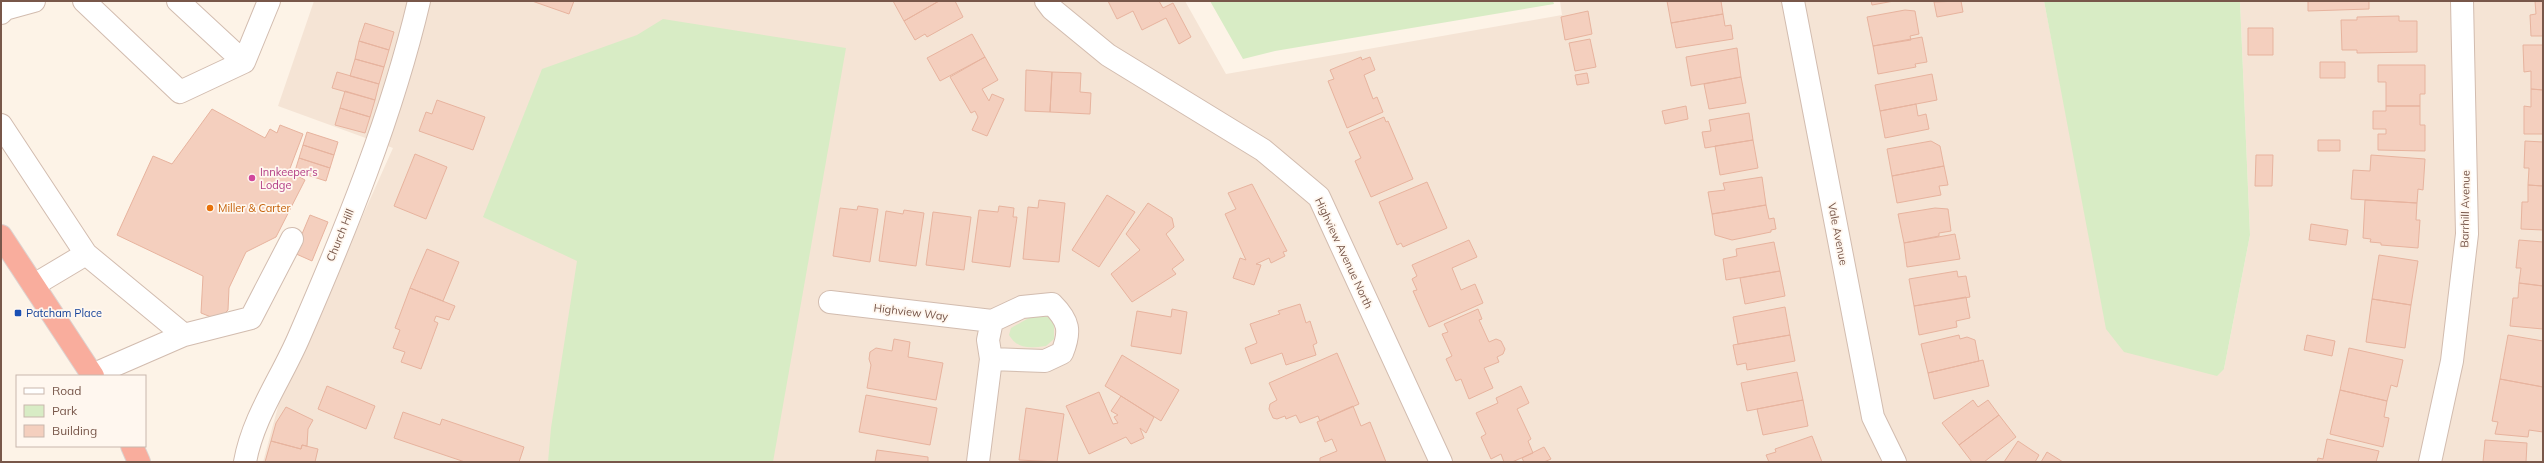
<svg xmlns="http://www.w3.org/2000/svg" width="2544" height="463" font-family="Mulish,sans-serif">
<rect width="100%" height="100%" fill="#fdf3e7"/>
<!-- residential -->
<path fill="#f5e4d5" d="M314,1h871l41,73 336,-59 -2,-14h484l33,169 147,199 26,-134 -10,-234h303v461h-2280l16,-59 114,-255 -115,-42z"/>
<!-- green -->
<path fill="#d8ecc5" d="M1210,1h343l1,3 -279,47 -32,8z
M2044,1h196l10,234 -26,134 -7,7 -93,-24 -18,-23z
M663,19l183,29 -73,414h-225l3,-34 26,-167 -94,-44 59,-148 95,-34z
M1034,315l15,2 5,8v14l-8,7c-16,2 -28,4 -37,-11l2,-7z"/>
<!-- building -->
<path fill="#f4cfbe" stroke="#e7b39e" d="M532,1h42l-5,13z
M893,1h46l-35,20z
M939,1h16l8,16 -36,20 -2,-3 -10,6 -11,-19z
M1108,1h51l4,7 10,-5 18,34 -12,7 -13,-26 -24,12 -9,-19 -16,8z
M1667,1h54l2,13 -52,9z
M1871,1h23l-22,4z
M1961,1l2,11 -26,5 -3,-15z
M2308,1h61v8l-61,2z
M2535,1h8v35h-12l-1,-21 6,-1z
M1905,10l10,1 4,23 -9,2 1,4 -38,6 -6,-29z
M1588,11l4,23 -27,6 -4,-23z
M1723,14l2,12 6,-1 2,14 -57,9 -5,-25z
M2399,16v5h18v31l-60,1v-3h-15l-1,-30h16v-3z
M365,23l29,9 -5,18 -30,-9z
M2248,28h25v27h-25z
M972,34l13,23 -45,24 -13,-23z
M1922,37l5,25 -12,2 1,3 -38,7 -5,-28z
M1590,39l6,28 -21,4 -6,-28z
M359,41l30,9 -5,17 -29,-8z
M2523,45h20v45l-12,-1v-18l-7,1z
M1737,48l4,29 -50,9 -5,-29z
M985,57l13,23 -16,9 7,12 3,-7 12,5 -17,37 -15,-6 6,-13 -3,-6 -4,2 -21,-36z
M1361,57l1,3 8,-3 5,13 -11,5 9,24 4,-2 6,15 -36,16 -19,-47 6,-2 -4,-9z
M355,59l29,8 -5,17 -29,-8z
M2320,62h25v16h-25z
M2378,65h47v29h-5v12h-34v-24h-8z
M1026,70l26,2 -2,40 -25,-1z
M337,72l42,12 -4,16 -43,-12z
M1052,72l29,1 -1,19 11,1 -1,21 -40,-2z
M1587,73l2,10 -12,2 -2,-10z
M1932,74l5,26 -57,11 -5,-26z
M1741,77l5,26 -37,6 -5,-25z
M2531,89l12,1v44h-19v-28l7,1z
M345,91l30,9 -5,17 -30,-9z
M437,100l48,17 -12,33 -54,-19 7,-19 6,2z
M1916,104l2,12 8,-2 3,15 -44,9 -5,-27z
M1686,106l2,13 -23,5 -3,-13z
M2386,106h34v19h5v26l-47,-1v-16h8v-5h-13v-18h13z
M340,108l30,9 -5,16 -30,-8z
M212,109l53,29 5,-9 7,4 3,-8 23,9 -14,37 16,9 -29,57 -30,15 -17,36 -1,22 -6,6 -11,1 -10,-4 2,-37 -86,-41 36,-79 19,8z
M1749,113l4,27 -48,8 -3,-16 9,-1 -2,-11z
M1384,117l2,5 2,-1 25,58 -42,18 -16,-36 6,-3 -12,-26z
M307,132l31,10 -4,13 -31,-10z
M1753,140l5,28 -38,7 -5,-29z
M2318,140h22v11h-22z
M1931,141l9,5 4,20 -52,10 -5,-27z
M2525,141l18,1v44l-15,-1 1,-17h-5z
M303,145l31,10 -4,13 -31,-10z
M415,154l32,13 -21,52 -32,-13z
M2256,155h17l-1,31h-17z
M2371,155l54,4 -2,31 -5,-1 -1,14 -66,-4 2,-29 17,1z
M299,158l31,10 -4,13 -31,-10z
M1944,166l4,19 -9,1 2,9 -44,8 -5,-27z
M1762,177l4,28 -54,9 -4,-22 17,-2 -2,-7z
M1427,182l20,46 -44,19 -2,-4 -4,2 -18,-43z
M1252,184l35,67 -4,1 2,4 -14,7 -2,-5 -13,6 5,1 -7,20 -21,-7 7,-20 6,2 -21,-46 11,-5 -8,-16z
M2528,185l15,1v44l-22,-1 1,-27h6z
M1107,195l28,17 -36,55 -27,-17z
M1039,200l26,3 -6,59 -36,-3 5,-52 10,1z
M2365,200l52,3 -1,17h4l-2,28 -37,-3v-2l-11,-1 1,-3 -8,-1z
M1148,203l24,15 2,9 -8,7 18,26 -12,9 4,5 -44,28 -21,-28 29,-24 -14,-16z
M1766,205l3,14 5,-1 2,11 -5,1v2l-39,8 -17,-5 -3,-21z
M858,206l20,3 -8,53 -37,-6 7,-48 17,2z
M999,206l15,2 -1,9h4l-7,50 -38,-5 7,-52 19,2z
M1935,208l13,1 3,22 -12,2v3l-35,7 -6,-29z
M904,210l20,3 -8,53 -37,-5 7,-50 17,3z
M933,212l38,5 -7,53 -38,-5z
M310,215l18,7 -16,39 -18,-8z
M2311,224l37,6 -2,15 -37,-5z
M1955,234l5,25 -53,8 -3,-24z
M1469,240l8,17 -25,11 9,22 14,-6 8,19 -54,24 -16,-36 4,-1 -5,-11 5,-3 -5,-11z
M2519,240l24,2v44l-24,-3 2,-15h-5z
M1774,242l6,29 -54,9 -3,-21 14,-3 -1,-7z
M427,249l32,13 -16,39 -33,-13z
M2379,255l39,6 -7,44 -39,-6z
M1780,271l5,25 -40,8 -5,-26z
M1957,271l1,6 8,-1 4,21 -56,9 -5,-27z
M2519,283l24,3v43l-33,-3 3,-28h5z
M410,288l45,18 -6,14 -13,-4 -2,5 4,2 -17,46 -20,-7 4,-10 -12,-4 7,-18 -5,-2z
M1966,297l4,21 -14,3 1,6 -38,8 -5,-29z
M2372,299l39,6 -6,43 -39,-6z
M1300,304l6,19 4,-2 7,22 -4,2 3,10 -30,10 -4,-12 -31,11 -6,-16 12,-5 -7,-19 30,-10 -2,-3z
M1785,307l5,28 -52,9 -5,-27z
M1172,309l15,3 -6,42 -50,-8 6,-35 34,6z
M1478,309l4,10 -3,1 10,22 7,-3 5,2 4,8 -2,5 -6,3 2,5 -15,6 9,20 -24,11 -8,-20 -5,2 -10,-22 6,-3 -10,-22 6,-2 -4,-8z
M1790,335l5,26 -48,9 -1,-7 -9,2 -4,-20z
M1959,335l1,4 7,-2 8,3 4,21 -51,12 -7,-29z
M2307,335l28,6 -3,15 -28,-6z
M2508,335l35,6v46l-43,-8z
M894,339l16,3 -2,15 35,6 -7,37 -69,-12 4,-23 -2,-6 1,-7 6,-4 16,3z
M2349,348l54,12 -6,27 -6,-2 -4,16 -47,-11z
M1337,353l22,51 -39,17 -2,-5 -18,7 -4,-8 -10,4 -1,-3 -8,3 -4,-1 -4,-9 1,-5 7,-4 -8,-17z
M1122,355l57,35 -18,31 -56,-35z
M1983,360l6,26 -55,13 -6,-26z
M1797,372l6,28 -56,11 -6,-28z
M2500,379l43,8v45l-14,-2 -1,7 -33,-3 3,-12 -6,-1z
M327,386l48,20 -9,23 -48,-20z
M1521,386l8,17 -12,6 14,30 -3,2 5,12 -21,9h-8l-3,-8 -10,5 -10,-22 5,-3 -10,-21 22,-10 -2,-5z
M2340,390l47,11 -3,16 5,1 -6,29 -53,-13z
M1099,392l14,32 5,-1 -4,-6 4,-2 -7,-4 10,-15 33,21 -8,16 -6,-5 4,10 -13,6 -5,-7 -37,17 -23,-48z
M866,395l71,13 -7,37 -71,-13z
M1803,400l5,26 -45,9 -6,-26z
M1973,400l5,7 10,-7 11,15 -40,30 -17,-22z
M1353,406l8,20 9,-4 16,40h-66v-4l17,-7 -5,-12 -7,3 -8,-20z
M286,407l27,13 -5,9 -1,17 -5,-1 -1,4 -30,-8 5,-18z
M1026,408l38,6 -7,48 -38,-2z
M403,412l37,13 2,-6 82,28 -5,15h-54l-71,-24z
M1999,415l17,22 -32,25h-12l-13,-17z
M1812,436l10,26h-53l-3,-7 10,-3 -1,-3z
M2327,439l52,12 -3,11h-59l1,-4 5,1z
M2485,440l42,3 -1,19h-43z
M271,441l30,8 1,-4 16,4 -3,13h-50z
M2018,441l21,14 -4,7h-31z
M1544,447l7,12 -7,3h-20l-2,-4z
M877,450l51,7v5h-53z
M2047,452l16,10h-22z"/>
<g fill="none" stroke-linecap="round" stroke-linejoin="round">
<!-- minor casing -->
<g stroke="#d2bcaf" stroke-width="24">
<path id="minor" d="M84,1l96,91 64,-30 -66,-61
M1046,1l6,8 56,46 155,95 56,47 122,265
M1793,1l80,416 22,45
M1,13l4,-4 29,-8
M244,62l25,-61
M1,125l85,129 -52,31
M86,254l98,81
M830,302l162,19 -4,19 3,19 -13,103
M991,359l54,2 17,-8c9,-22 7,-32 -10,-49l-30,3 -30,14
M92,375l92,-40 67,-17 41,-79
M245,462c8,-45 36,-83 54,-125 47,-108 93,-221 120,-336
M2430,462l22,-101 15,-127 -5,-233"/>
</g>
<!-- highway casing -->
<g stroke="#dcd3d0" stroke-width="24">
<path id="highway" d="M1,236l92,140
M132,446l7,16"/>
</g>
<!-- minor -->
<use href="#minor" stroke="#fff" stroke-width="22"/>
<!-- highway -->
<use href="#highway" stroke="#f9ad9d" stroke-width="22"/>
</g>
<!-- markers -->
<circle fill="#d1479c" stroke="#fff7ef" stroke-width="1.5" cx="252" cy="178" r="4"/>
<circle fill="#e8710a" stroke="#fff7ef" stroke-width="1.5" cx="210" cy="208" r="4"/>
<rect fill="#1a4fb4" stroke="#fff7ef" stroke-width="1.5" x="14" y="309" width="8" height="8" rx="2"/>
<g text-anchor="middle" stroke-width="3.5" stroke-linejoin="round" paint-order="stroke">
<!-- hotel labels -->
<g font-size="11" fill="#b23c85" stroke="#fff7ef" text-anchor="start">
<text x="260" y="176">Innkeeper's<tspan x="260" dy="13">Lodge</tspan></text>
</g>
<!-- food labels -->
<g font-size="11" fill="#c56008" stroke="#fff7ef" text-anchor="start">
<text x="218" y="212">Miller &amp; Carter</text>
</g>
<!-- street labels -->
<g font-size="11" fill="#78574a" stroke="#fff7ef">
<text transform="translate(2465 209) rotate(-89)" y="4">Barrhill Avenue</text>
<text transform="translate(1838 234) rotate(79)" y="4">Vale Avenue</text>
<text transform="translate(340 235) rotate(-68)" y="4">Church Hill</text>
<text transform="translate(1344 253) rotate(65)" y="4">Highview Avenue North</text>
<text transform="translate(911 312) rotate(7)" y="4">Highview Way</text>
</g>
<!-- transit labels -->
<g font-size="11" fill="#164399" stroke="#fff7ef" text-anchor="start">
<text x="26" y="317">Patcham Place</text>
</g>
</g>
<!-- border -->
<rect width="2544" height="463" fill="none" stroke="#78574a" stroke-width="4"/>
<!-- legend -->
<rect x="16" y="375" width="130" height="72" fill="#fff7ef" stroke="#c9b7ad"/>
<rect x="24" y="388" width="20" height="6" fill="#ffffff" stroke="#c9b7ad"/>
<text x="52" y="395" font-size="12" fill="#78574a">Road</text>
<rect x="24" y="405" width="20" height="12" fill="#d8ecc5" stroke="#c9b7ad"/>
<text x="52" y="415" font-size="12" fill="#78574a">Park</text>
<rect x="24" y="425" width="20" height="12" fill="#f4cfbe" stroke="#c9b7ad"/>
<text x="52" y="435" font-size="12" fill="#78574a">Building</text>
</svg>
